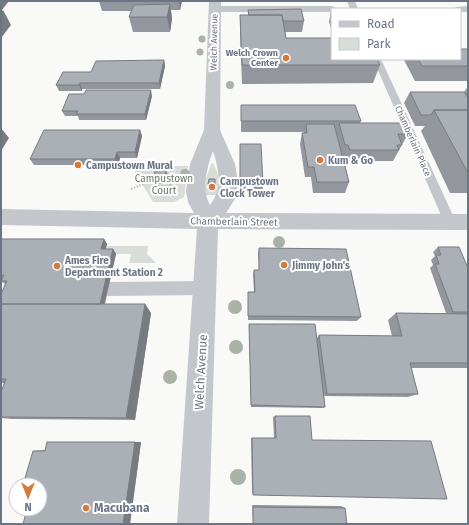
<svg xmlns="http://www.w3.org/2000/svg" width="469" height="525" font-family="'Fira Sans',sans-serif">
<rect width="100%" height="100%" fill="#f9f9f7"/>
<!-- green -->
<path fill="#d8ded7" d="M213,163l7,16 -1,16h-14l1,-16 5,-15z
M134,166h54l-4,31 -10,5h-21l-20,-33z
M107,246h41l-1,8 9,9h-27l2,-9h-27z"/>
<g fill="none" stroke-linecap="round" stroke-linejoin="round">
<!-- path -->
<path stroke="#bbbdc0" stroke-width="2" stroke-dasharray="1.5 1.5" stroke-linecap="butt" d="M164,174h8l-2,12
M131,189l23,-9 -1,6h21"/>
<!-- lane -->
<path fill="#c3c6ca" fill-rule="evenodd" d="M347,1h8l3,8h-8z
M373,59h8l75,163 -1,4 -5,1 -5,-1 -1,-4z
M205,281l5,2 2,5 -2,5 -5,2 -97,1 -5,-2 -2,-5 2,-5 5,-2z"/>
<!-- street -->
<path fill="#c3c6ca" fill-rule="evenodd" d="M209,1h12v5h111l6,3h-6v3h-111l-1,118 15,34 3,18 -3,17 -9,14 242,1v16l-250,-1 -9,295h-32l20,-295 -196,-4v-16l193,4 -6,-11 -2,-11 4,-27 14,-34zM213,151c6,18 10,38 -3,54 -9,-15 -3,-38 3,-54z
M468,6v6h-8v-3h-6l2,-2z"/>
</g>
<!-- trees -->
<g fill="#a8b2a7">
<circle cx="202" cy="39" r="3.5"/>
<circle cx="200" cy="52" r="3.5"/>
<circle cx="230" cy="85" r="4"/>
<circle cx="185" cy="174" r="5"/>
<circle cx="279" cy="242" r="6"/>
<circle cx="235" cy="307" r="7"/>
<circle cx="236" cy="347" r="7"/>
<circle cx="170" cy="377" r="7"/>
<circle cx="238" cy="477" r="8"/>
</g>
<!-- wall -->
<path fill="#93979d" d="M99,1h83l-2,9h-9l1,9 -2,13h-37l-4,-15 2,-6h-29z
M248,10l56,11 -2,11h-17l1,6 94,27 -7,18 -131,1 -2,-51v-18h8z
M331,11h1v20l-3,-9z
M468,49v32h-53l-11,-21v-1h56z
M164,60l1,6 -5,23h-78v2h-23l-3,-6 35,-13z
M467,88h1v105h-18l-29,-62 4,-5h-10l-11,-23 6,-11h54z
M152,96l-6,24h-67l-1,-4h-13l-3,-5z
M241,105l120,16 -1,2 48,11 -15,27h-48l-1,-5h-1l6,26 -4,11h-32l-2,-16h-6l-5,-33 2,-11h2v-1h-63z
M140,130l2,6 -5,22h-17l-2,7h-84l-4,-6z
M240,144l23,40v6h-23z
M168,176l-1,8h-11l-2,-5z
M209,179l7,6v5h-7z
M1,239h103l3,5 -1,5h7l3,5 -11,50h40l6,9 -16,107 -123,-1 -11,-1v-26l3,-9h-3v-89l4,-10 -4,-3 1,-2h-1z
M438,247l30,21v100h-57l7,26 -10,3 -84,-1 1,11 -3,1 -71,-1 -2,-83 68,14 2,-3 73,1 -4,-16 8,-7h50l-16,-45 3,-3 -2,-5 4,-4 -2,-4z
M259,248l102,69 -4,4 -109,-1v-28h6l-1,-18 1,-4h5l-1,-17z
M275,416h35l-57,79 -1,-4 -1,-53h23l-1,-21z
M47,442h94l-11,82h-121l3,-1h11l17,-14 -7,-58 12,-1z
M252,505l89,1 4,2 2,16h-94z"/>
<!-- shaded-wall -->
<path fill="#787b80" d="M1,1h8l-7,9 -1,-3z
M179,1h3l-2,9z
M170,4l2,15 -2,13 -3,-15z
M3,10l8,15 -10,13v-26z
M164,60l1,6 -5,23 -1,-6z
M80,83l2,6v2l-3,-6z
M151,90l1,6 -6,24 -1,-6z
M1,128l8,10 -8,13z
M140,130l2,6 -5,22 -2,-6z
M117,152l3,6 -2,7 -3,-6z
M166,170l2,6 -1,8 -2,-5z
M104,239l3,5 -3,10 -3,-5z
M113,249l3,5 -14,59 -3,-3z
M145,304l6,9 -16,107 -9,-2z
M135,442h6l-11,82h-7z"/>
<!-- building -->
<path fill="#abb0b7" stroke="#787b80" d="M170,4l-3,13h-38l5,-12z
M301,9l3,12h-21l-1,-6h-33l-1,-5z
M240,15h42l4,23h46v21h45l3,6h-138z
M460,49h8v17h-46l-4,-7h42z
M164,60l-5,23h-79l-1,2h-23l7,-13h28l5,-11z
M86,90h65l-6,24h-69l2,-3h-16l7,-17h15z
M410,92h54l4,6v12h-34l-3,5h-10z
M241,105h114l6,16h-120z
M434,110h34v63z
M339,123h64l5,11h-10l4,11h-5l2,5h-49l-2,-5h-3z
M306,124h28l15,58h-32l-3,-15h-6l-6,-34h5z
M44,130h96l-5,22h-18l-2,7h-85z
M240,144h21l2,40h-23z
M155,170h11l-1,9h-11z
M209,179h6v5h-7z
M1,239h103l-3,10h12l-13,55h-99v-10l6,-13h-6l3,-6h-3z
M438,247h21l9,21v44h-15l-18,-48h4l-3,-9h5z
M259,248l87,1 15,68 -113,-1v-24h7l-1,-22h5z
M1,304h144l-19,114 -125,-1v-25l5,-13h-5z
M396,313l72,1v49h-58l8,31h-91l-8,-59 83,1z
M249,324h66l10,83 -74,-2z
M275,416h35l2,24 119,1 16,58 -194,-4 -1,-57h24z
M47,442h88l-12,82h-100l4,-15h13v-24h-17l10,-34h12z
M253,507l92,1 2,16h-94z"/>
<!-- markers -->
<g fill="#d37b3d" stroke="#fff" stroke-width="1.5">
<circle cx="286" cy="58" r="4"/>
<circle cx="320" cy="160" r="4"/>
<circle cx="78" cy="165" r="4"/>
<circle cx="212" cy="187" r="4"/>
<circle cx="284" cy="265" r="4"/>
<circle cx="57" cy="266" r="4"/>
<circle cx="86" cy="508" r="4"/>
</g>
<g text-anchor="middle" stroke-width="4" stroke-linejoin="round" paint-order="stroke">
<!-- far-street labels -->
<g font-size="9" fill="#6b7585" stroke="#fff">
<text transform="translate(214 42) rotate(-89)" y="3">Welch Avenue</text>
<text transform="translate(413 141) rotate(66)" y="3">Chamberlain Place</text>
</g>
<!-- far-poi labels -->
<g font-size="9" font-weight="bold" fill="#6b7585" stroke="#fff" text-anchor="end">
<text x="278" y="56">Welch Crown<tspan x="278" dy="10">Center</tspan></text>
</g>
<!-- poi labels -->
<g font-size="10" font-weight="bold" fill="#6b7585" stroke="#fff" text-anchor="start">
<text x="328" y="164">Kum &amp; Go</text>
<text x="86" y="169">Campustown Mural</text>
<text x="220" y="185">Campustown<tspan x="220" dy="12">Clock Tower</tspan></text>
<text x="65" y="264">Ames Fire<tspan x="65" dy="12">Department Station 2</tspan></text>
<text x="292" y="269">Jimmy John's</text>
</g>
<!-- park labels -->
<g font-size="10" fill="#667865" stroke="#fff">
<text x="164" y="182">Campustown<tspan x="164" dy="12">Court</tspan></text>
</g>
<!-- street labels -->
<g font-size="10" fill="#6b7585" stroke="#fff">
<text transform="translate(234 221) rotate(1)" y="4">Chamberlain Street</text>
</g>
<!-- near-street labels -->
<g font-size="12" fill="#6b7585" stroke="#fff">
<text transform="translate(201 372) rotate(-87)" y="4">Welch Avenue</text>
</g>
<!-- near-poi labels -->
<g font-size="12" font-weight="bold" fill="#6b7585" stroke="#fff" text-anchor="start">
<text x="94" y="512">Macubana</text>
</g>
</g>
<!-- border -->
<rect width="469" height="525" fill="none" stroke="#6b7585" stroke-width="4"/>
<!-- legend -->
<rect x="331" y="8" width="130" height="52" fill="#ffffff" stroke="#c4c8ce"/>
<rect x="339" y="21" width="20" height="6" fill="#c3c6ca" stroke="#c4c8ce"/>
<text x="367" y="28" font-size="12" fill="#6b7585">Road</text>
<rect x="339" y="38" width="20" height="12" fill="#d8ded7" stroke="#c4c8ce"/>
<text x="367" y="48" font-size="12" fill="#6b7585">Park</text>
<!-- north arrow -->
<g transform="translate(28 497) rotate(180)"><circle r="19" fill="#ffffff" stroke="#c4c8ce"/>
<path d="M0-3L7 15L0 10L-7 15Z" fill="#d37b3d"/>
<text y="-6" font-size="11" font-weight="bold" text-anchor="middle" fill="#6b7585">N</text>
</g>
</svg>
